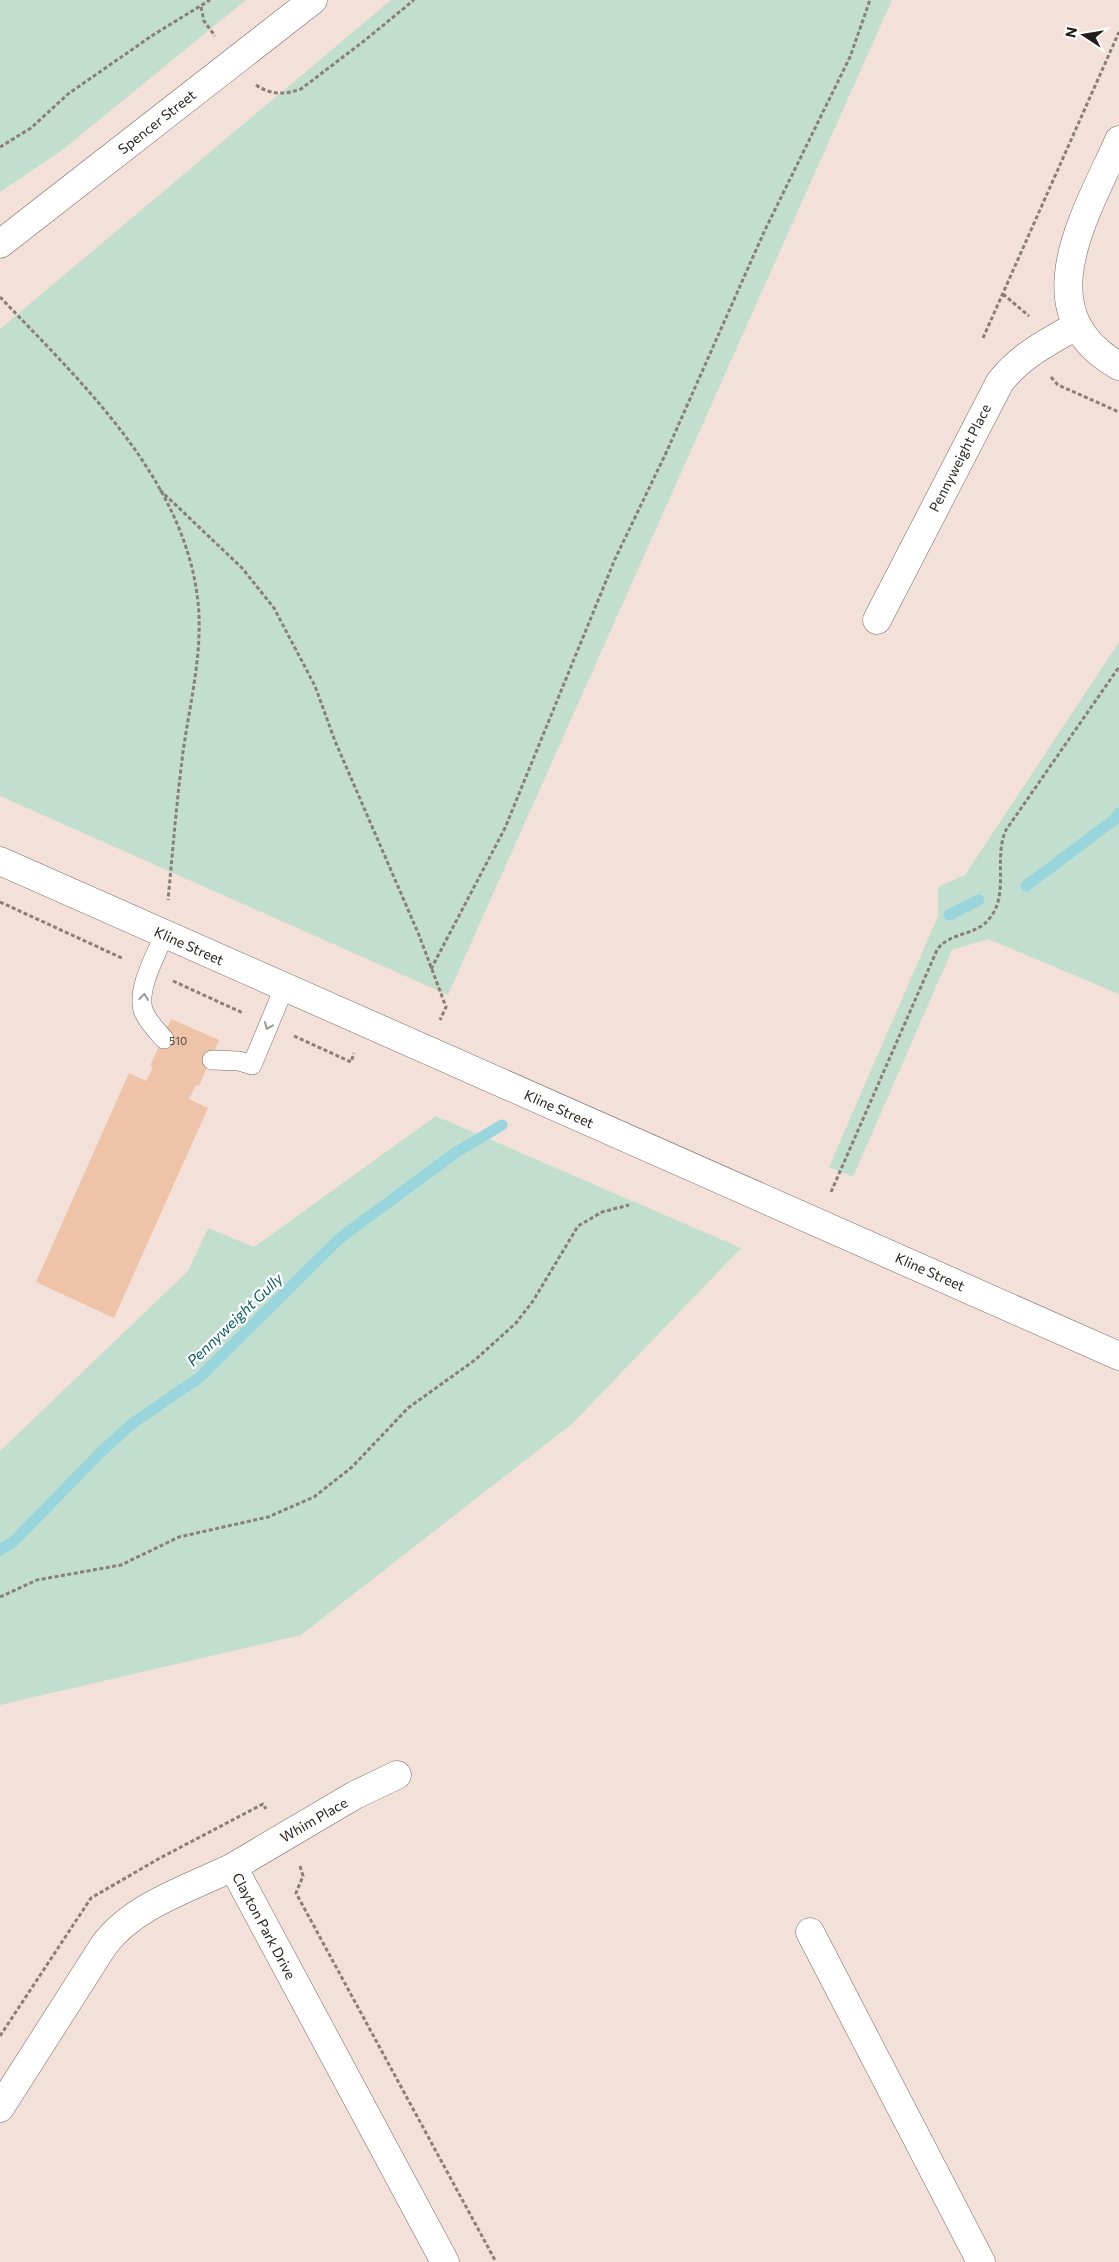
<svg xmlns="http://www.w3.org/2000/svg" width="1119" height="2262" font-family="Commissioner,sans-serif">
<rect width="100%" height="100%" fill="#f3e1d9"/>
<!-- green -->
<path fill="#c1dece" d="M0,0h246l-185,151 -61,41z
M391,0h501l-444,995 -448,-199v-467z
M1119,642v352l-131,-55 -36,11 -99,227 -24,-10 109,-251v-29l27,-12z
M436,1116l305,132 -168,175 -272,212 -301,70v-254l188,-180 20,-43 46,19z"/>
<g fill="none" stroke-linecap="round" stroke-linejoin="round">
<!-- stream -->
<path stroke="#99d5dc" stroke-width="11" d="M1026,886l89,-67 4,-6
M949,915l30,-15
M0,1550l14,-9 89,-91 30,-27 67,-46 140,-139 115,-85 47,-28"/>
</g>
<!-- building -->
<path fill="#eec3a8" d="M171,1019l48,21 -20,46 -3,-1 -7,14 19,9 -94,210 -78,-36 93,-209 17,8 7,-14 -3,-1z"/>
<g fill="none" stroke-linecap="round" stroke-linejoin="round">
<!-- service casing -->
<g stroke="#776861" stroke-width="20">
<path id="service" d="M164,1039c-7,-8 -17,-18 -21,-29 -6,-23 13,-54 21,-75
M212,1060l27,1 13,4 32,-77"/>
</g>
<!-- minor casing -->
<g stroke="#776861" stroke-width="29">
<path id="minor" d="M1119,140c-32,73 -96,172 0,226
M877,620l123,-238c20,-26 48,-40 76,-56
M0,861l1119,495
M233,1867l122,-72 42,-20
M810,1932l171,330
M0,2108l104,-163c30,-40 84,-56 129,-78l212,395"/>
</g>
<!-- tertiary casing -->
<g stroke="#776861" stroke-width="29">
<path id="tertiary" d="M0,244l313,-244"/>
</g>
<!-- path -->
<path stroke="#8a7e79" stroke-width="3" stroke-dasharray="4 2.5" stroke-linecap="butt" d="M201,7l3,14 11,15
M256,85c15,10 28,10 45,4l63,-48 50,-41
M0,147l31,-19 37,-34 85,-59 57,-35
M1003,294l26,22
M0,297c81,85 185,182 198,305 5,47 -7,97 -14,143 -7,51 -11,103 -16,155
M983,338l136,-306
M1051,377l7,8 61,27
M160,490l82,78 32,40 41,78 20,55 84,194 27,72 -6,13
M0,902l124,57
M431,969l74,-141 110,-269 51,-106 98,-221 86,-175 20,-57
M173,981l70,32
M294,1036l57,26 3,-9
M831,1192l106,-242c12,-18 39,-14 52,-31 21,-24 4,-61 17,-89l113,-163
M0,1597l37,-17 84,-15 58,-28 89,-20 46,-20 38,-30 56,-59 67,-48 41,-37 17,-22 45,-75 24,-14 27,-7
M300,1866l3,10 -7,17 200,369
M0,2036l91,-138 69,-40 103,-54 3,5"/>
<!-- service -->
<use href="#service" stroke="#fff" stroke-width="19"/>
<!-- minor -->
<use href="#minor" stroke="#fff" stroke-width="28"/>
<!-- tertiary -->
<use href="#tertiary" stroke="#fff" stroke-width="28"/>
</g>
<!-- one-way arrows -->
<defs><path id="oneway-chevron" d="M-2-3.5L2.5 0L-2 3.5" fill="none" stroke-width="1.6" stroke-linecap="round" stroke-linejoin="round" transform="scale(1.25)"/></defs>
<g stroke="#9c9a98">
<use href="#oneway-chevron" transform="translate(144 997) rotate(-84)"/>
<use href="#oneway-chevron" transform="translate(268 1026) rotate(112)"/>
</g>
<g text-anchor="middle" stroke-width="4.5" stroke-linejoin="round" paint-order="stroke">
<!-- number labels -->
<g font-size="11" fill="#56473e">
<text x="178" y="1045">510</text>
</g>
<!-- street labels -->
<g font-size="14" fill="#241e1b" stroke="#fff">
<text transform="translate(157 122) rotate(-38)" y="5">Spencer Street</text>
<text transform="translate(960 458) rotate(-63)" y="5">Pennyweight Place</text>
<text transform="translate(189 946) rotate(24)" y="5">Kline Street</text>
<text transform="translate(559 1109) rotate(24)" y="5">Kline Street</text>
<text transform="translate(930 1272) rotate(24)" y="5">Kline Street</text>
<text transform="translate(314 1820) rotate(-30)" y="5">Whim Place</text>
<text transform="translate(264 1926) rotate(62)" y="5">Clayton Park Drive</text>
</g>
<!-- water labels -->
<g font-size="15" font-style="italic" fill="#045d64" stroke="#fff">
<text transform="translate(235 1320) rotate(-44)" y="5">Pennyweight Gully</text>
</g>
</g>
<!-- north arrow -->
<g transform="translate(1084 35) rotate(282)" stroke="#ffffff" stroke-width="4" paint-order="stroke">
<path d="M0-4L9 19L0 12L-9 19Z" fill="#241e1b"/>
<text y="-8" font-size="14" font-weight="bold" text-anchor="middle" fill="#241e1b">N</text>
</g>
</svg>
